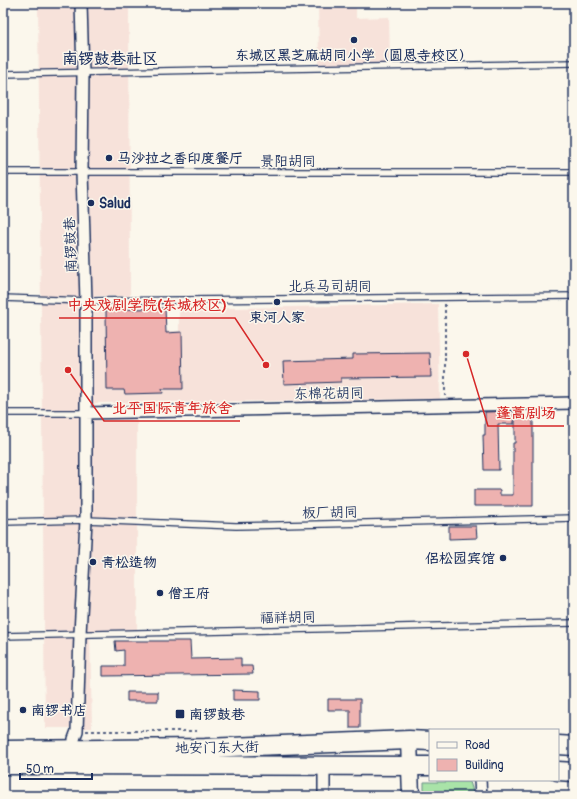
<svg xmlns="http://www.w3.org/2000/svg" width="577" height="799" font-family="Pangolin,'LXGW WenKai TC',sans-serif">
<rect width="100%" height="100%" fill="#fbf7ec"/>
<filter id="ink" filterUnits="userSpaceOnUse"><feTurbulence type="fractalNoise" baseFrequency=".025" numOctaves="2"/><feDisplacementMap in="SourceGraphic" scale="8" xChannelSelector="R" yChannelSelector="G"/><feConvolveMatrix kernelMatrix="1 2 1 2 8 2 1 2 1" color-interpolation-filters="sRGB"/></filter>
<g filter="url(#ink)">
<!-- built -->
<path fill="#f7e2da" d="M38,3h91l1,293h-38l1,13 72,-1 1,23h13v-22l259,-5 2,95 -345,4v16l42,-1v219h-47l2,91h-47z
M318,3h38v15l33,-1 1,46 -71,2z"/>
<!-- green -->
<path fill="#a9e3a8" stroke="#628983" d="M424,782h46l2,6 1,8h-49z"/>
<!-- building -->
<path fill="#eeb2b0" stroke="#1b2f5e" d="M165,308l1,25 16,-1 1,57h-21l1,4 -38,1 -1,-4h-17l-1,-80z
M430,353l1,24 -90,1v4l-57,2 -1,-23 70,-2v-5z
M514,411v13h-16l1,46h-15l-1,-35h2v-23z
M515,418h18v88h-59v-16h26v5h13v-52h2z
M449,526h27l1,12 -28,1z
M115,641h75l1,18 50,-1v8h11l1,8 -150,2v-10h21v-16l-8,1z
M233,690l27,1v9h-27z
M127,692h31v9h-31z
M328,699h32v29h-10v-18h-22z"/>
<g fill="none" stroke-linecap="round" stroke-linejoin="round">
<!-- lane casing -->
<g stroke="#1b2f5e" stroke-width="8">
<path id="lane" d="M3,74l571,-11
M3,172h571
M3,298l83,3 488,-5
M3,413h82
M3,522l83,-2 150,6 338,-8
M3,636l571,-13"/>
</g>
<!-- street casing -->
<g stroke="#1b2f5e" stroke-width="14">
<path id="street" d="M85,413l489,-10
M74,748v-9l3,-8 3,-97 6,-114v-219l-4,-129 1,-98 -2,-71
M324,766v30
M480,780l1,16"/>
</g>
<!-- secondary casing -->
<g stroke="#1b2f5e" stroke-width="19">
<path id="secondary" d="M409,740l2,56"/>
</g>
<!-- primary casing -->
<g stroke="#1b2f5e" stroke-width="21">
<path id="primary" d="M558,745l16,1
M3,750l202,-2 204,-8 21,1
M3,765l427,1
M558,771l16,1"/>
</g>
<!-- path -->
<path stroke="#1b2f5e" stroke-width="1.5" stroke-dasharray="3 3" stroke-linecap="butt" d="M445,304v92
M86,731h114"/>
<!-- lane -->
<use href="#lane" stroke="#fbf7ec" stroke-width="5.5"/>
<!-- street -->
<use href="#street" stroke="#fbf7ec" stroke-width="11"/>
<!-- secondary -->
<use href="#secondary" stroke="#fbf7ec" stroke-width="16"/>
<!-- primary -->
<use href="#primary" stroke="#fbf7ec" stroke-width="18"/>
</g>
</g>
<!-- markers -->
<g fill="#1b2f5e" stroke="#fbf7ec" stroke-width="1.5">
<circle cx="354" cy="40" r="4"/>
<circle cx="109" cy="158" r="4"/>
<circle cx="91" cy="203" r="4"/>
<circle cx="277" cy="302" r="4"/>
<circle cx="503" cy="558" r="4"/>
<circle cx="93" cy="562" r="4"/>
<circle cx="160" cy="593" r="4"/>
<circle cx="23" cy="710" r="4"/>
<rect x="175" y="709" width="10" height="10" rx="2"/>
</g>
<g text-anchor="middle" stroke-width="3" stroke-linejoin="round" paint-order="stroke">
<!-- poi labels -->
<g font-size="14" font-weight="bold" fill="#1b2f5e" stroke="#fbf7ec" text-anchor="start">
<text x="354" y="60" text-anchor="middle">东城区黑芝麻胡同小学（圆恩寺校区）</text>
<text x="117" y="163">马沙拉之香印度餐厅</text>
<text x="99" y="208">Salud</text>
<text x="277" y="322" text-anchor="middle">束河人家</text>
<text x="495" y="563" text-anchor="end">侣松园宾馆</text>
<text x="101" y="567">青松造物</text>
<text x="168" y="598">僧王府</text>
<text x="31" y="715">南锣书店</text>
<text x="189" y="719">南锣鼓巷</text>
</g>
<!-- street labels -->
<g font-size="14" fill="#1b2f5e" stroke="#fbf7ec">
<text x="288" y="166">景阳胡同</text>
<text transform="translate(70 245) rotate(-92)" y="5">南锣鼓巷</text>
<text x="330" y="291">北兵马司胡同</text>
<text transform="translate(329 393) rotate(-1)" y="5">东棉花胡同</text>
<text transform="translate(330 512) rotate(-1)" y="5">板厂胡同</text>
<text transform="translate(288 617) rotate(-1)" y="5">福祥胡同</text>
<text transform="translate(217 747) rotate(-1)" y="5">地安门东大街</text>
</g>
<!-- quarter labels -->
<g font-size="16" font-weight="bold" fill="#1b2f5e" stroke="#fbf7ec">
<text x="110" y="64">南锣鼓巷社区</text>
</g>
</g>
<!-- callouts -->
<path fill="none" stroke="#d62828" stroke-width="1.5" d="M266 365L235 318H59M68 370L104 421H240M466 354L488 426H564"/>
<g fill="#d62828" stroke="#fbf7ec" stroke-width="1.5">
<circle cx="266" cy="365" r="4"/>
<circle cx="68" cy="370" r="4"/>
<circle cx="466" cy="354" r="4"/>
</g>
<g font-size="15" text-anchor="middle" font-weight="bold" fill="#d62828" stroke="#fbf7ec" stroke-width="3" stroke-linejoin="round" paint-order="stroke">
<text x="147" y="310">中央戏剧学院(东城校区)</text>
<text x="172" y="413">北平国际青年旅舍</text>
<text x="526" y="418">蓬蒿剧场</text>
</g>
<!-- margin -->
<rect width="577" height="799" fill="none" stroke="#fbf7ec" stroke-width="16"/>
<rect x="8" y="8" width="561" height="783" fill="none" stroke="#1b2f5e" stroke-width="1.5" filter="url(#ink)"/>
<!-- legend -->
<rect x="429" y="729" width="130" height="52" fill="#fbf7ec" stroke="#a1a7b3"/>
<rect x="437" y="742" width="20" height="6" fill="#fbf7ec" stroke="#a1a7b3"/>
<text x="465" y="749" font-size="12" fill="#1b2f5e">Road</text>
<rect x="437" y="759" width="20" height="12" fill="#eeb2b0" stroke="#a1a7b3"/>
<text x="465" y="769" font-size="12" fill="#1b2f5e">Building</text>
<!-- scale -->
<path d="M20 773v6h72v-6" fill="none" stroke="#1b2f5e" stroke-width="2"/>
<text x="26" y="773" font-size="12" fill="#1b2f5e" stroke="#fbf7ec" stroke-width="3" paint-order="stroke">50 m</text>
</svg>
